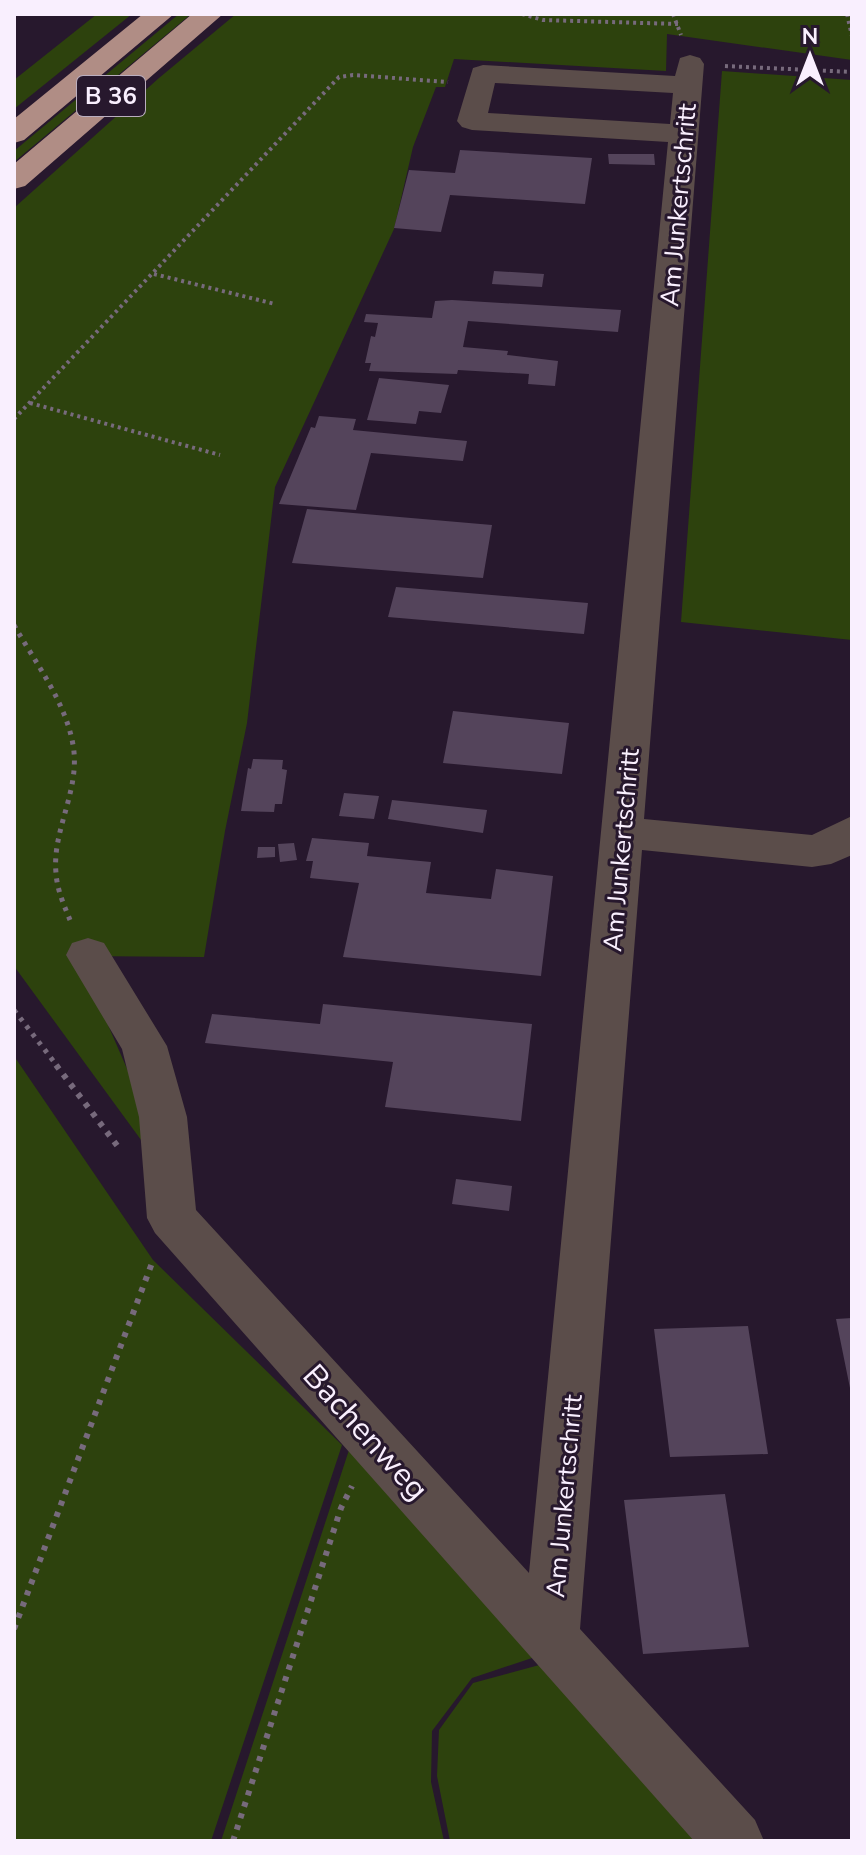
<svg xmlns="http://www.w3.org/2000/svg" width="866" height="1855" font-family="'Nunito Sans',sans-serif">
<rect width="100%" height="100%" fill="#27182d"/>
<!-- green -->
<path fill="#2d420d" d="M97,14h35l-118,95v-29z
M179,14h12l-177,148v-11z
M236,14h616v46l-185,-26 -1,37 -212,-12 -9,28h-9l-23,60 -19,82 -119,258 -28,236 -22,108 -21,126 -126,-1 50,115 24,84 -138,-189v-758l145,-130z
M722,71l130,9v560l-171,-18z
M14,1056l139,204 189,185 -131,396h-197z
M349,1450l186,207 -63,21 -40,53 -1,51 13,59h-223z
M543,1664l156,177h-249l-13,-65 2,-46 34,-47z"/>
<!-- building -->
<path fill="#54445b" d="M460,150l132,8 -7,46 -135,-9 -9,37 -47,-4 15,-58 46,3z
M608,154h46l1,11 -46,-1z
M494,271l50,3 -2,13 -50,-3z
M452,300l169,10 -3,22 -150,-11 -5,26 45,4 -1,4 51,6 -3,25 -27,-2 1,-10 -71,-4 -1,4 -88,-3 2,-8h-6l6,-27 4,1 3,-14 -14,-1 2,-8 66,4 3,-17z
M379,378l70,7 -8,28 -22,-2 -3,13 -49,-4z
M319,416l37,3 -3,11 114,11 -4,20 -92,-8 -15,57 -77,-6 32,-77 4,1z
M307,509l185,16 -9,53 -191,-15z
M396,587l192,16 -4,31 -196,-17z
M453,711l116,12 -7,51 -119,-11z
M253,759l30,1 -1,9 5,1 -5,34h-7l-1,8 -33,-1 7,-43 3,1z
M344,793l35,3 -5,23 -35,-3z
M392,800l95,10 -4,23 -95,-14z
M312,838l57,5 -2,13 64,6 -5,31 65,6 5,-30 57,7 -12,100 -198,-19 16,-74 -49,-5 3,-17h-7z
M294,843l3,17 -17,2 -2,-18z
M258,847h17v10l-18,1z
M323,1004l209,20 -11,97 -136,-14 8,-45 -188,-19 7,-29 108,10z
M456,1179l56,7 -3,25 -57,-7z
M852,1318v75h-1l-15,-74z
M748,1326l20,128 -98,3 -16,-128z
M725,1494l24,153 -106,7 -19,-154z"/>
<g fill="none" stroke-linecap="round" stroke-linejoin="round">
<!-- path-far2 -->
<path stroke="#776a7c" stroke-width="4" stroke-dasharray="3 4" stroke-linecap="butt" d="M522,14l21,6 135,4
M673,14l8,21
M847,14l5,22
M725,66l127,6
M154,274l121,30
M30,403l190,52
M14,419l325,-342 14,-2 95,7"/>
<!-- path-far1 -->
<path stroke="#776a7c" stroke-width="5" stroke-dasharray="4 6" stroke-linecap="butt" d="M14,625c22,39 55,81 60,127 4,42 -22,80 -18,121 1,17 8,32 14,47
M14,1010l44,57"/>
<!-- path -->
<path stroke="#776a7c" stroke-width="6" stroke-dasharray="5 7" stroke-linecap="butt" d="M56,1065l63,83
M14,1629l138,-366
M233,1841l108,-333 11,-22"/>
<!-- minor -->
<path fill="#5b4d4a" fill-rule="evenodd" d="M690,55l10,3 4,6 -60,755 168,16 40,-19v39l-21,9 -19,3 -170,-17 -62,779 175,191 9,21h-70l-539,-608 -8,-15 -8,-101 -17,-68 -56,-94 6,-12 16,-5 16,5 63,103 20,71 9,93 333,363 139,-1431 -196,-12 -10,-3 -5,-6 16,-53 10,-3 192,11 5,-18zM495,83l178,10 -3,31 -182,-11z"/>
<!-- highway -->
<path fill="#b08d85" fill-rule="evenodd" d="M143,14h31l-150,126 -10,3v-24z
M192,14h31l-198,172 -11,3v-25z"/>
</g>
<g text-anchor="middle" stroke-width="6" stroke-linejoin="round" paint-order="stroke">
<!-- shield labels -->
<rect fill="#27182d" stroke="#baaebf" stroke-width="2" x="77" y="76" width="68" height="40" rx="6"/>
<g font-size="24" font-weight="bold" fill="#f9effe">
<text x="111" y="104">B 36</text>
</g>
<!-- street labels -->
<g font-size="26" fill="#f9effe" stroke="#27182d">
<text transform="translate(678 205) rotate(-85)" y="9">Am Junkertschritt</text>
<text transform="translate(621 850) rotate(-85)" y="9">Am Junkertschritt</text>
<text transform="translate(564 1496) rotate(-85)" y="9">Am Junkertschritt</text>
</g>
<!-- near-street labels -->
<g font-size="32" fill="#f9effe" stroke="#27182d">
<text transform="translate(366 1432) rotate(48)" y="11">Bachenweg</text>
</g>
</g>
<!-- border -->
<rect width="866" height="1855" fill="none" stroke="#f9effe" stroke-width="32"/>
<!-- north arrow -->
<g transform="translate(810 56)" stroke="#27182d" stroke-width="6" paint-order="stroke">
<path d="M0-6L14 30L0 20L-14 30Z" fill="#f9effe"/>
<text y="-12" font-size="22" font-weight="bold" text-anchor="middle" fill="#f9effe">N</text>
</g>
</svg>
